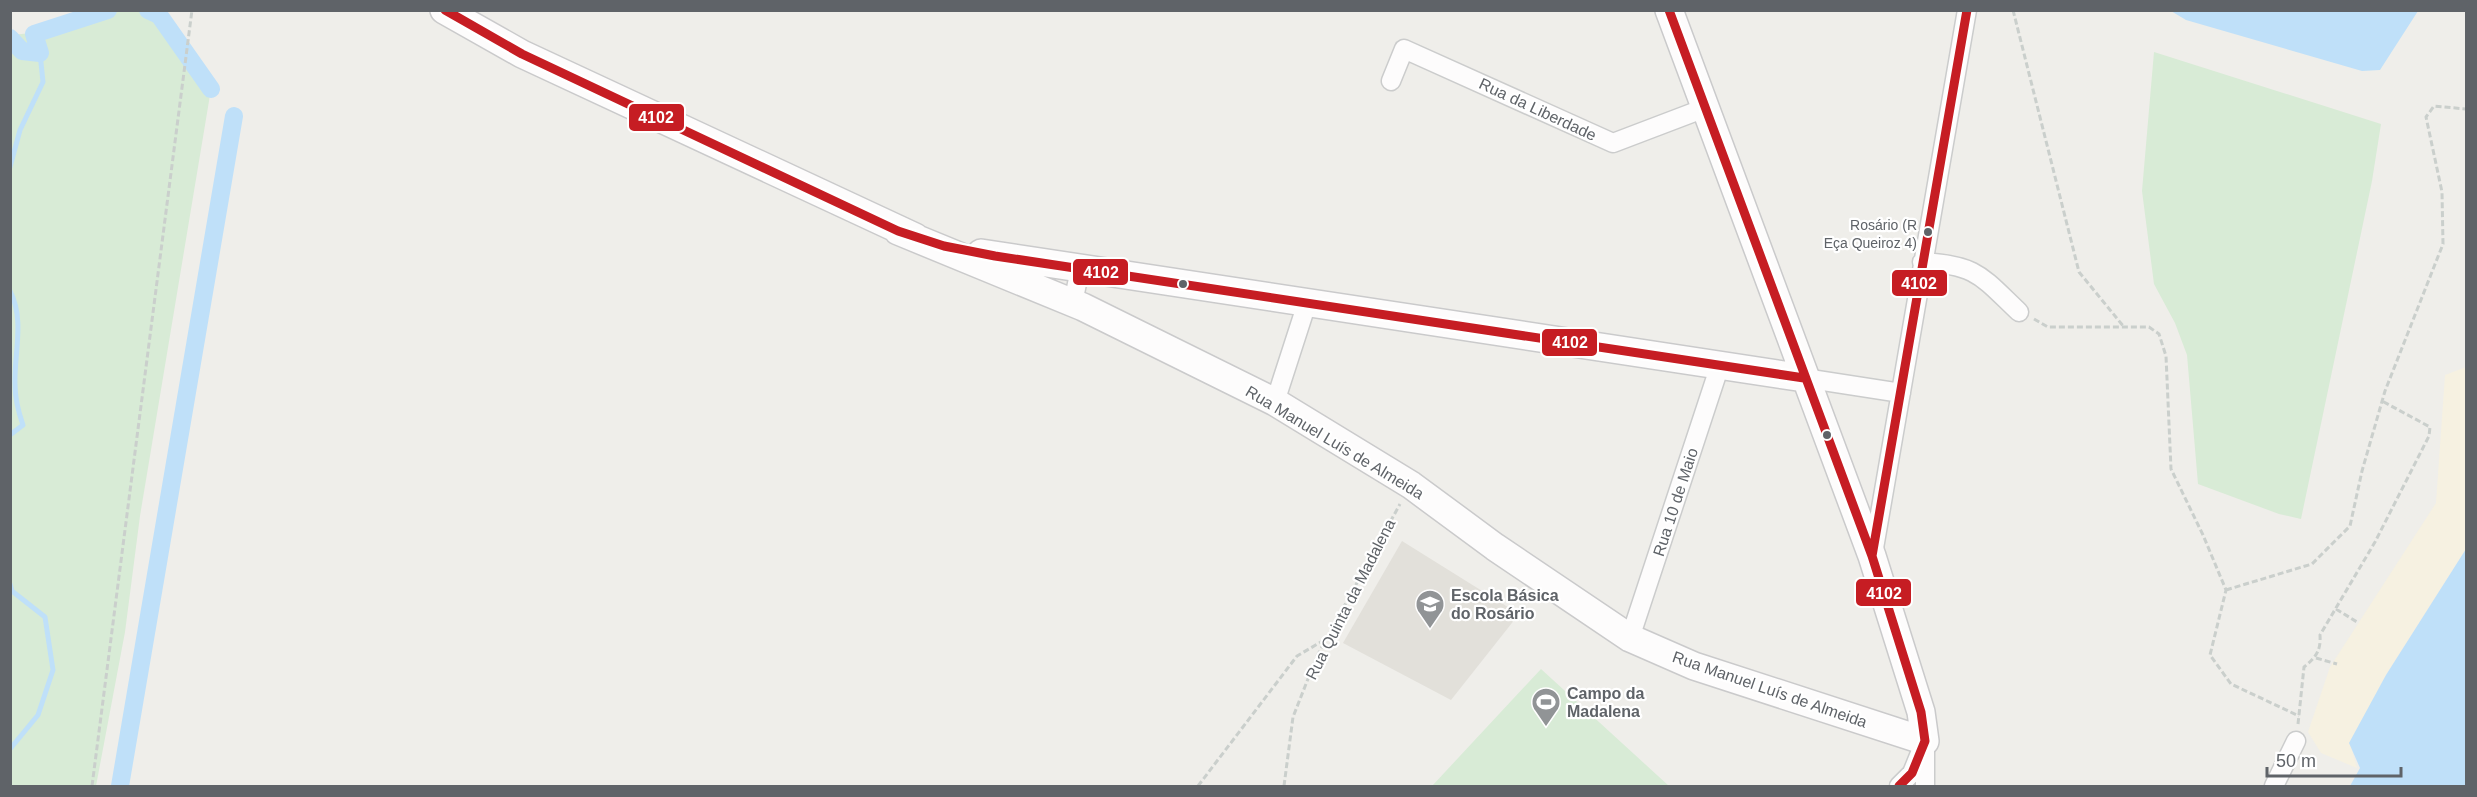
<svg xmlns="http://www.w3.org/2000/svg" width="2477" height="797" font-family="Helvetica,sans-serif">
<rect width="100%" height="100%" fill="#efeeea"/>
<!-- education -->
<path fill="#e2e0da" d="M1402,541l117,73 -68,86 -108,-57z"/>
<!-- green -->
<path fill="#d8ebd6" d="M108,11h38l19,13 46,65 -71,427 -15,116 -29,154h-85v-751l31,-3z
M2154,52l227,72 -9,57 -71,338 -22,-5 -81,-30 -11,-129 -12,-32 -21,-39 -12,-93z
M1541,669l128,117h-237z"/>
<!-- sand -->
<path fill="#f6f1e1" d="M2466,367v182l-80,126 -36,68 7,25 -36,-15 -13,-21 22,-65 106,-164 9,-128z"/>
<!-- water -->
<path fill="#bfe0f9" d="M2171,11h247l-38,59 -18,1 -176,-51z
M2466,549v237h-116l10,-18 -11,-25 37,-68z"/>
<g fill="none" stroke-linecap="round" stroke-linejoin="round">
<!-- stream -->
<path stroke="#bfe0f9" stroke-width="5" d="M10,167l10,-37 23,-48 -3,-29
M10,291c15,29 4,62 5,93 0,14 3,27 8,41l-13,10
M10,584l2,7 33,26 8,53 -15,45 -28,34"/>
<!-- canal -->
<path stroke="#bfe0f9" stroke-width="18" d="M148,10l11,5 52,74
M10,38l12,13 18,2 -6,-19 74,-24
M120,786l114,-670"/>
<!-- street casing -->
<g stroke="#cbcccc" stroke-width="21">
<path id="street" d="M1391,81l13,-32 209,94 92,-35
M1922,262c55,3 59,14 97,50
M1073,303l7,-34
M1804,378l97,15
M1275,402l32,-99
M1873,554l94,-544
M1630,638l90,-273
M1925,749v37
M1899,786l13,-13 13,-32
M2274,786l22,-45"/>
</g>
<!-- secondary casing -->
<g stroke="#cacacb" stroke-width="30">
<path id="secondary" d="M444,10l78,44 393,183
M898,231l185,76 192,95 136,83 84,62 135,91 64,28 231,75 -4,-29 -49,-156 -203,-546
M981,253l823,125"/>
</g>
<!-- path -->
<path stroke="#cacfcc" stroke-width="3" stroke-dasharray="6 3" stroke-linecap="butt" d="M2013,10l66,262 45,55
M2034,319l14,8h101l10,7 7,22 5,113 32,66 23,55 -16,65 21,29 68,32
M2226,590l86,-26 38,-38 12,-55 23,-80 58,-147 -1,-52 -16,-75 8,-11 32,3
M2336,609l21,13
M2316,658l21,6
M2298,724l6,-57c12,-10 17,-16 16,-32l55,-93 54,-106 1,-9 -48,-26
M92,786l100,-776
M1198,786l99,-130 29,-17
M1284,786l9,-69 24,-61 83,-152"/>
<!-- street -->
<use href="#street" stroke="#fdfcfc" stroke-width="18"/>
<!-- secondary -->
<use href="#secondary" stroke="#fdfcfc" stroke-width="27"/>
<!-- bus-1 casing -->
<g stroke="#fff" stroke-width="14">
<path id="bus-1" d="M445,10l77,44 376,177 46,15 51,10 809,122
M1669,10l203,546 49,156 4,29 -13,32 -13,13
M1872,556l95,-546"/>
</g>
<!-- bus-1 -->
<use href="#bus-1" stroke="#c61d23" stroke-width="9"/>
</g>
<!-- icons -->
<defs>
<g id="school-pin" transform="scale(1.5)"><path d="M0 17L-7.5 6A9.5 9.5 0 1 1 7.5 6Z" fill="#919496" stroke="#fff"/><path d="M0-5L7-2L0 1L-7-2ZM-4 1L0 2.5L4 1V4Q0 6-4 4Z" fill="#fff"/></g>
<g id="stadium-pin" transform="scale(1.5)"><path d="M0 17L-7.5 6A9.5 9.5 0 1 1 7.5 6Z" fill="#919496" stroke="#fff"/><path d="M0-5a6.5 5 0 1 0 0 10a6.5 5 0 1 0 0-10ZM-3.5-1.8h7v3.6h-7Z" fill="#fff"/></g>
</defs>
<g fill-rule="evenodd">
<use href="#school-pin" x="1430" y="604"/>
<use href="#stadium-pin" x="1546" y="702"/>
</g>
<!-- markers -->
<g fill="#5f6368" stroke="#fff" stroke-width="2">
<circle cx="1928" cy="232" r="5"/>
<circle cx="1183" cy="284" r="5"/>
<circle cx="1827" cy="435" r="5"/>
</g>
<g text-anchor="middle" stroke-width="4.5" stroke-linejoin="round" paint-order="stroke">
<!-- bus labels -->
<g font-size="14" fill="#5f6368" stroke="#fff" text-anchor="end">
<text x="1917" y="230">Rosário (R<tspan x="1917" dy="18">Eça Queiroz 4)</tspan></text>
</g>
<!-- street labels -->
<g font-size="16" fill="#5f6368" stroke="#fff">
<text transform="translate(1538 109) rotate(25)" y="6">Rua da Liberdade</text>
<text transform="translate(1335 442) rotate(31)" y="6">Rua Manuel Luís de Almeida</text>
<text transform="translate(1675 502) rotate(-72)" y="6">Rua 10 de Maio</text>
<text transform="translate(1350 599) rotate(-63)" y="6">Rua Quinta da Madalena</text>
<text transform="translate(1770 689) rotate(19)" y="6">Rua Manuel Luís de Almeida</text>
</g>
<!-- poi labels -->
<g font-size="16" font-weight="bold" fill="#5f6368" stroke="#fff" text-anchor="start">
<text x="1451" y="601">Escola Básica<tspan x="1451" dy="18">do Rosário</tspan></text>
<text x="1567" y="699">Campo da<tspan x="1567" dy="18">Madalena</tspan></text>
</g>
</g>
<g stroke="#fff" stroke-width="2">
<rect x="628" y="103" width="57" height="29" rx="6" fill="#c61d23"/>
<rect x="1072" y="258" width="57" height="28" rx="6" fill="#c61d23"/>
<rect x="1891" y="269" width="57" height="28" rx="6" fill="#c61d23"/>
<rect x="1541" y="328" width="57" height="29" rx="6" fill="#c61d23"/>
<rect x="1855" y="578" width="57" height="29" rx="6" fill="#c61d23"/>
</g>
<g font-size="16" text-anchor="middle" font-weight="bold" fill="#fff">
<text x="656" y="123">4102</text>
<text x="1101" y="278">4102</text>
<text x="1919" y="289">4102</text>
<text x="1570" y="348">4102</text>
<text x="1884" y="599">4102</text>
</g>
<!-- border -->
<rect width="2477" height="797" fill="none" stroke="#5f6368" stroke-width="24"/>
<!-- scale -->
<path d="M2267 767v9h134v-9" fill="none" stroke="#5f6368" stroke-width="3"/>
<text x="2276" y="767" font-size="18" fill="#5f6368" stroke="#ffffff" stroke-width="4.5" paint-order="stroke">50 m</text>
</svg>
